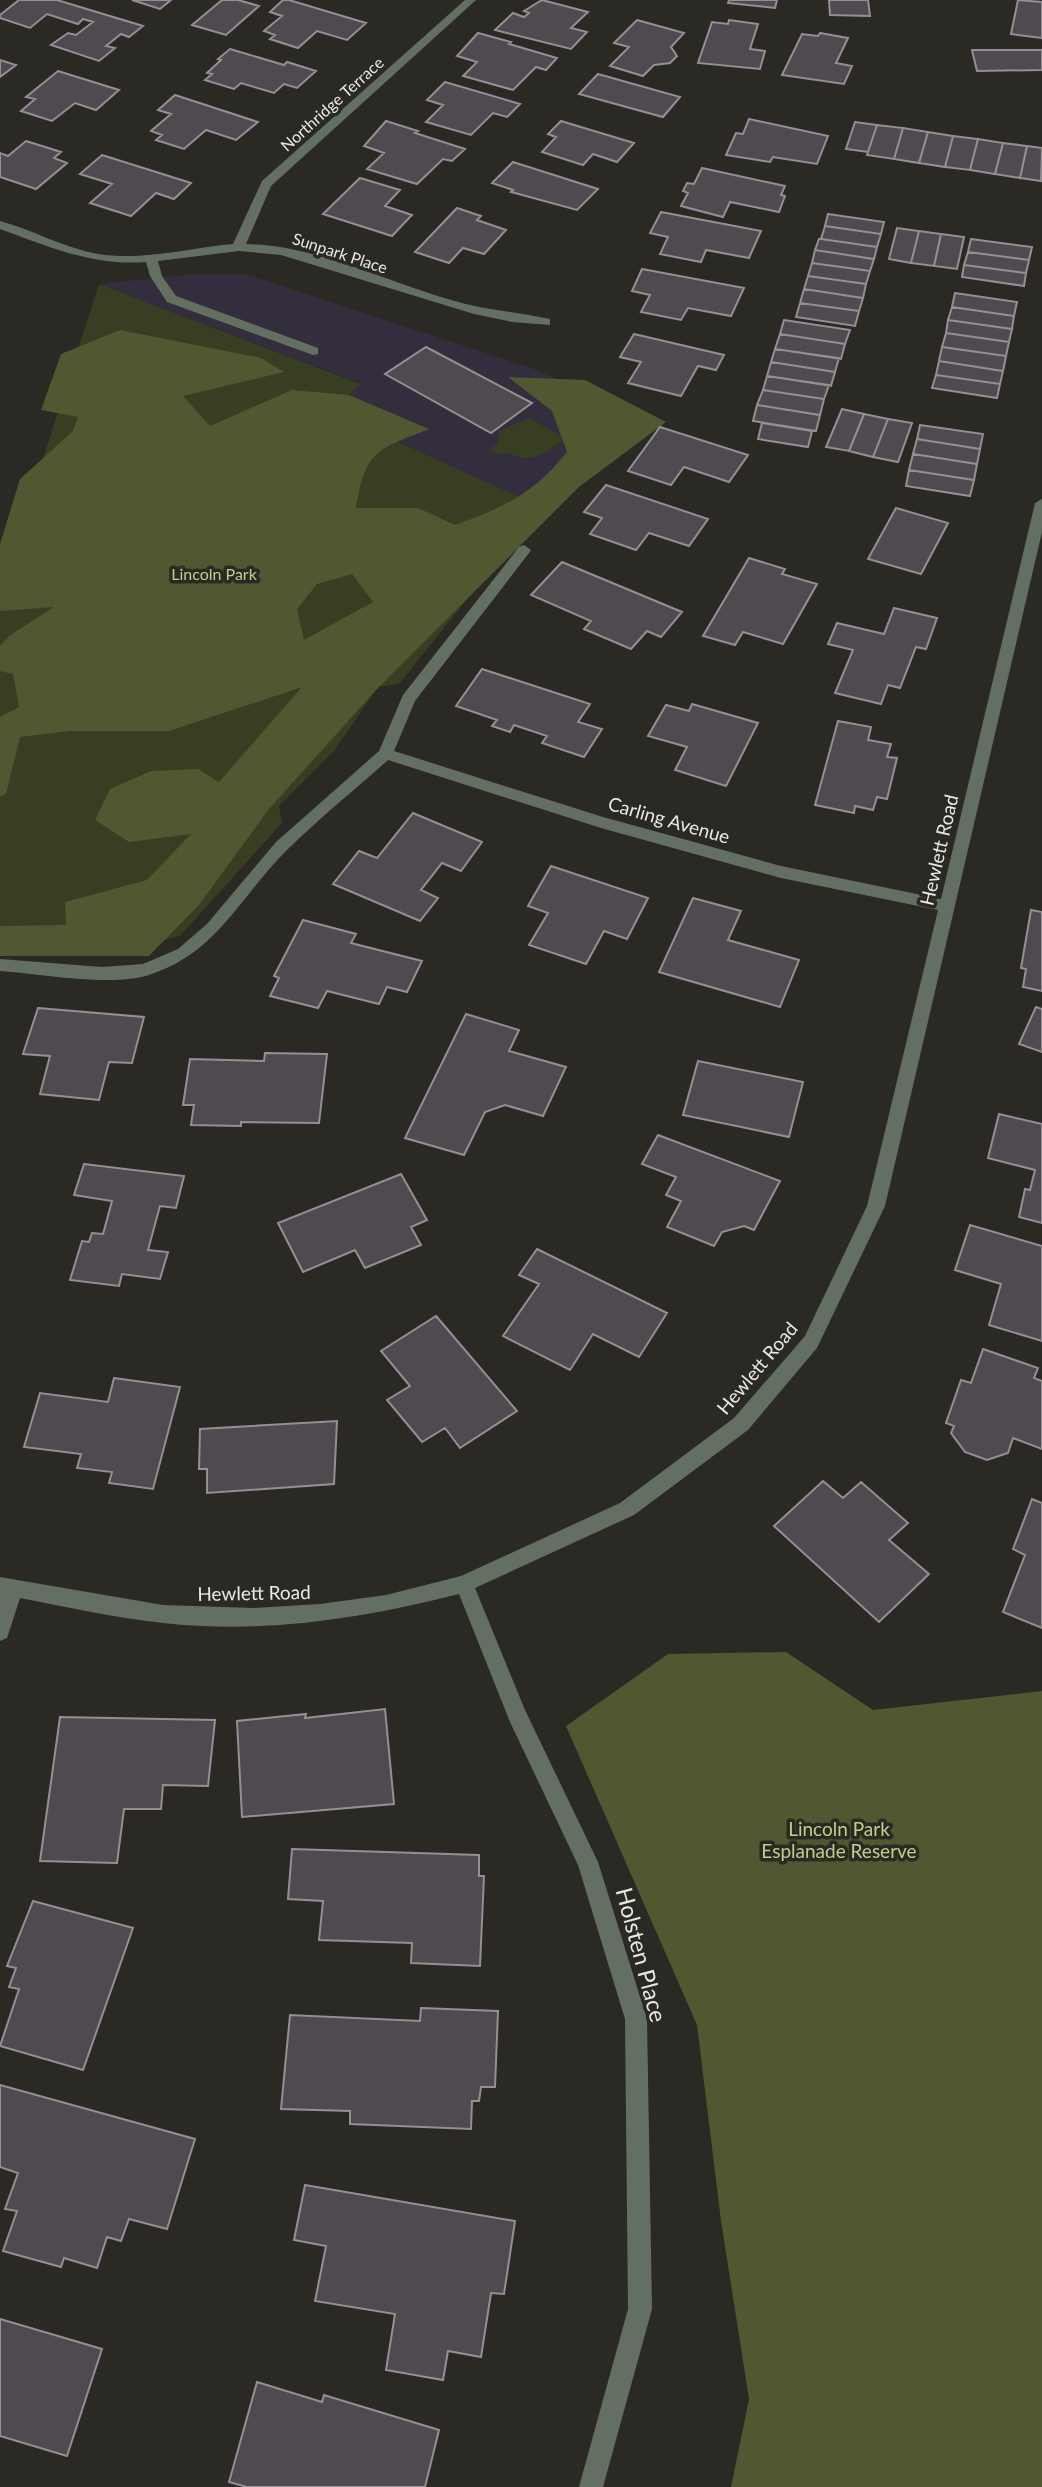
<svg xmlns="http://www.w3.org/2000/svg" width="1042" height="2487" font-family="Lato,sans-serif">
<rect width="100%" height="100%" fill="#2b2923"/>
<!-- education -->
<path fill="#332d3d" d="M194,274h49l21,6 273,90 82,37 -81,98 -208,-93 30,-29 -261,-99z"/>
<!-- green -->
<path fill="#383e22" d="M99,284l262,100 -30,28 207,93 -21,32 -118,147 -21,3 -44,64 -55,55 3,17 -102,113 -60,15 -120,-7v-352z
M530,418l35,21c-21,14 -34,27 -57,13l-8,3 -10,-5 9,-8v-11z"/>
<!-- forest -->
<path fill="#4f5831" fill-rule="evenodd" d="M120,330l141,28 23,14 -101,24 27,30 82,-36 57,5 80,34c-52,21 -63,20 -73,79h62l37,17c50,-18 78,-31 112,-73l-15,-41 -44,-34 77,3 81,42 -87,65 -203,203 -107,119 -70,96 -50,51h-149v-30l66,-1 -1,-23 82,-22 44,-46 -62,8 -34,-22 15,-31 41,-18 47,-2 21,13 83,-95 -133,44h-99l-50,6 -14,57 -6,2v-79l19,-10 -6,-33 -13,-3v-25l9,-10 45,-29 -54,4v-67l20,-65 53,-48 5,-14 -37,-7 20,-56zM352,574l21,28 -69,38 -7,-31 20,-25z
M786,1652l87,58 169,-19v796h-311l18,-88 -28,-178 -24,-196 -131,-299 102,-72z"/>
<!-- building -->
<path fill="#4f4a50" stroke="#948f95" stroke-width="2" d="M19,0h38l86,26 -14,11 -8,-3 -15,12 9,2 -16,13 -48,-16 17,-12 8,2 17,-13 -10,-3 -5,5 -31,-10 -17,14 -30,-10v-3z
M132,0h39l-11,9z
M222,0h16l21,6 -33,29 -34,-10z
M283,0h6l77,23 -19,17 -30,-9 -19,17 -28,-9 5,-4 -11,-4 18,-15 -12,-4z
M542,0l46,12 -17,16 16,4 -16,17 -76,-19 18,-17 11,4 5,-4 -5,-2z
M729,0h48l-2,8 -47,-5z
M829,0h39l2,16 -40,-1z
M1018,0l24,2v36l-31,-4z
M637,20l47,13 -13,14 6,9 -7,7 -16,2 -11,11 -33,-10 19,-19 -15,-4z
M729,20l29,4 -8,25 15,2 -5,18 -62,-6 14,-41 16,2z
M478,33l33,9 -2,2 48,14 -11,12 -10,-3 -23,23 -50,-14 14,-14 -20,-6z
M820,33l28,5 -12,25 16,3 -8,18 -62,-9 20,-41 16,2z
M230,49l54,16 3,-3 29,9 -19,17 -13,-4 -10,9 -33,-10 -7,6 -29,-9 7,-6 -5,-1 14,-13 -3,-1z
M972,50h70v20l-65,1z
M0,60l16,5 -16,12z
M58,71l61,19 -23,20 -21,-7 -23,18 -31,-10 14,-12 -9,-2z
M598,74l82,23 -17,20 -84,-23z
M445,82l75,22 -13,13 -14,-4 -22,22 -45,-13 17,-17 -16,-5z
M175,95l83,27 -22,18 -30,-10 -22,19 -28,-9 6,-5 -11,-4 20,-17 -13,-4z
M749,119l79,17 -11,28 -44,-7 -3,5 -44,-7 10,-22 7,1z
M386,121l32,10 -3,2 50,16 -13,12 -9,-2 -26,25 -50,-15 17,-16 -20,-7z
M561,121l73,22 -17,19 -24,-8 -10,11 -41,-13 14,-15 -8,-3z
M855,122l22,3 -9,27 -22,-3z
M877,125l26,3 -9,31 -27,-4z
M903,128l25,4 -9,31 -25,-4z
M928,132l25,4 -8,31 -26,-4z
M953,136l25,3 -8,31 -25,-3z
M978,139l25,4 -8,31 -25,-4z
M26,141l35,11 -7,6 13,5 -31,26 -36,-12v-24l8,3z
M1003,143l24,3 -7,32 -25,-4z
M1027,146l15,2 -1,33 -21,-3z
M102,155l89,28 -17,16 -18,-6 -25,23 -41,-13 22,-19 -32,-10z
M513,162l85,27 -21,21 -66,-18 2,-2 -21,-7z
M702,168l83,18 -4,9 4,1 -6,16 -49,-10 -7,15 -42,-11 7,-13 -5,-2 4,-8 7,1z
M360,178l40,12 -15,16 27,9 -20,21 -69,-22z
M457,208l24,8 -4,4 29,10 -22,24 -21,-6 -14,15 -34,-11z
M661,212l100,19 -12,27 -43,-8 -5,12 -41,-8 8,-17 -18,-4z
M828,214l56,8 -3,12 -56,-8z
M825,226l56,8 -4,13 -56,-8z
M897,228l22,3 -8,32 -22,-4z
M919,231l22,3 -7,32 -23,-3z
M941,234l23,3 -7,32 -23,-3z
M819,239h2l56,8 -3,12 -59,-9z
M971,239l61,8 -3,13 -61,-8z
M815,250l59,9 -4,12 -58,-8z
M968,252l61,8 -3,13 -62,-8z
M812,263l58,8 -4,13 -58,-8z
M964,265l62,8 -2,13 -62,-9z
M642,269l102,19 -13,28 -43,-8 -7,12 -40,-8 9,-17 -18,-4z
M808,276l58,8 -3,14 -59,-9z
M804,289l59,9 -4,13 -59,-8z
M955,293l62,9 -3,14 -62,-9z
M800,303l59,8 -4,15 -59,-9z
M952,307l62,9 -2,13 -64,-9z
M784,320l66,10 -5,14 -65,-10z
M948,320l64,9 -3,13 -63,-9z
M946,333l63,9 -3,14 -64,-9z
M634,334l90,21 -8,15 -18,-4 -17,30 -53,-13 13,-21 -21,-5z
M780,334l65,10 -4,15 -66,-10z
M426,347l106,56 -41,30 -106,-59z
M942,347l64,9 -3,15 -64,-10z
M775,349l64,9 -4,14 -64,-10z
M939,361l64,10 -3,13 -64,-9z
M771,362l64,10 -4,14 -64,-10z
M936,375l64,9 -3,14 -65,-10z
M767,376l62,9 -5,14 -61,-9z
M763,390l61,9 -4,16 -63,-10z
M757,405l63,10 -4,16 -63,-10z
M842,409l22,5 -15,37 -23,-4z
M864,414l24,5 -15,38 -24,-6z
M888,419l24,4 -14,39 -25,-5z
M762,423l50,8 -4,16 -50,-8z
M920,425l63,9 -3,15 -63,-10z
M660,427l88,28 -19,27 -45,-15 -13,18 -43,-14z
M917,439l63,10 -3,15 -64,-10z
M913,454l64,10 -3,16 -65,-10z
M909,470l65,10 -4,16 -64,-10z
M606,485l102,34 -19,27 -40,-13 -13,17 -46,-16 12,-16 -18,-6z
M896,508l52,15 -27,51 -53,-15z
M749,558l36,11 -3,5 35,10 -34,60 -40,-12 -8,13 -32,-9z
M562,562l120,50 -21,25 -14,-6 -16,18 -47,-20 7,-8 -60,-26z
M894,608l43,10 -11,31 -10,-2 -16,41 -12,-3 -7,19 -46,-11 18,-43 -25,-6 9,-21 47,11z
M482,669l108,35 -12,18 24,7 -18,28 -42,-14 5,-7 -33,-11 -4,7 -18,-6 5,-6 -41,-14z
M692,704l66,19 -32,63 -51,-16 12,-23 -39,-11 18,-31 23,6z
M838,721l33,6 -3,13 23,4 -4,13 10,1 -10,41 -10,-2 -4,13 -18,-4 -1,7 -39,-8z
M413,813l69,29 -21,29 -19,-8 -21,27 17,8 -18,23 -87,-37 26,-33 18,7z
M551,866l97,32 -21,41 -23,-8 -18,33 -57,-19 19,-32 -20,-7z
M693,898l48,13 -13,29 71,20 -19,47 -121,-35z
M1031,910l11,2v79l-19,-4 3,-18 -5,-1z
M303,920l53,14 -5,9 71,18 -15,31 -20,-5 -8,17 -52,-13 -9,17 -48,-12 9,-18 -5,-2z
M1036,1007l6,2v43l-23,-8z
M38,1008l106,9 -12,46 -23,-1 -10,38 -59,-6 10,-38 -27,-2z
M466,1014l53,16 -10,21 57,16 -23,49 -38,-11 -20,7 -21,43 -59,-17z
M265,1053l62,1 -8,69 -78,-1v4l-50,-1 3,-20h-11l7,-46 74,2z
M698,1061l105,21 -14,55 -106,-22z
M999,1114l43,10v99l-23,-6 6,-28 5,1 5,-20 -47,-12z
M658,1135l122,46 -26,49 -10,-4 -22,6 -8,14 -47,-19 14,-26 -15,-6 10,-18 -34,-13z
M84,1164l100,12 -8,32 -16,-2 -12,44 20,2 -8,27 -38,-5 -3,12 -49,-6 12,-39 7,1 3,-9 11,1 9,-33 -38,-6z
M401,1174l26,46 -16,7 10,18 -56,23 -10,-18 -52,22 -25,-49z
M970,1225l72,21v95l-53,-16 12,-41 -46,-14z
M537,1249l130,64 -28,44 -46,-23 -23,36 -67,-34 36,-52 -20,-9z
M436,1316l81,95 -57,37 -15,-20 -23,14 -35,-42 23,-14 -29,-35z
M983,1349l55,19 -4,10 8,3v68l-29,-11 -5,15 -21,7 -22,-8 -14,-19 3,-7 -8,-3 15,-43 10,3z
M114,1378l66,9 -27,102 -44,-6 3,-11 -35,-4 4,-14 -57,-7 16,-54 68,9z
M337,1421l-3,63 -127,9v-24h-8l1,-40z
M823,1481l20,17 18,-16 47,41 -19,17 40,34 -50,48 -105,-96z
M1032,1499l10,4v125l-39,-16 22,-57 -12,-6z
M385,1709l9,95 -152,13 -5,-96 69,-7 -1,4z
M60,1717l155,3 -7,66 -45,-1 -2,24h-37l-7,54 -77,-2z
M292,1849l187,6v21h5l-4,90 -69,-3 1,-20 -93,-3 4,-39 -35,-2z
M33,1901l100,27 -50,142 -83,-24 19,-57 -10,-2 7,-19 -9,-2z
M421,2008l77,3 -3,76h-14l-2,14h-7l-1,28 -121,-5v-13l-69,-2 9,-94 130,6z
M0,2085l195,54 -28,90 -38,-10 -8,22 -14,-4 -10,31 -33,-10 -3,9 -58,-16 14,-40 -12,-2 13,-36 -18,-6z
M305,2185l210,36 -11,73 -13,-1 -10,64 -33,-6 -5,29 -57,-10 9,-56 -80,-13 11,-55 -32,-6z
M0,2319l102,30 -35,107 -67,-20z
M257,2382l65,20 2,-7 115,35 -14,57h-178l-18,-5z"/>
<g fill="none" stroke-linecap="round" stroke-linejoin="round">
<!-- minor -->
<path fill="#637061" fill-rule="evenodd" d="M465,0h11l-205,186 -25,58c70,1 138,37 205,56 33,10 66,12 99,19v6l-38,-3 -38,-8 -193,-59 -42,-4 -81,10 4,15 14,20 142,52v6l-5,1 -146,-53 -17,-26 -4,-14c-53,4 -97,-15 -146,-33v-8c33,9 64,27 98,33 45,7 91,-6 135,-10l29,-63z
M1042,499v33l-157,674 -68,142 -69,82 -114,85 -159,73 50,122 73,152 49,157 5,290 -49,178h-24l49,-178 -3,-290 -47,-154 -68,-143 -51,-128c-98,25 -196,40 -296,29 -48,-5 -96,-16 -143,-25l-13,40 -7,3v-64l163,28 91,3 66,-4 66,-9 75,-19 159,-73 114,-85 71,-82 62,-130 71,-296 -157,-32 -180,-50 -213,-68c-34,30 -68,58 -100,89 -48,47 -70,104 -139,126 -38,12 -108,-1 -149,-4v-12l102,8 41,-3 35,-15 29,-25 69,-82 103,-91 24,-56 116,-148 5,-2 7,5 -2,3 -114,148 -21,50 209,66 178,49 160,33 94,-396z"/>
</g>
<g text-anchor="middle" stroke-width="7" stroke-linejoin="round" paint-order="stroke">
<!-- far-street labels -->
<g font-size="16" fill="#eae8e4" stroke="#2b2923">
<text transform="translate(332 104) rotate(-42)" y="6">Northridge Terrace</text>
<text transform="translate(340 253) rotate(18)" y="6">Sunpark Place</text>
</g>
<!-- far-park labels -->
<g font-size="16" fill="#bfce8b" stroke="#2b2923">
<text x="214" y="580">Lincoln Park</text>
</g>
<!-- street labels -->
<g font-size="19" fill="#eae8e4" stroke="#2b2923">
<text transform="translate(669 820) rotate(16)" y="7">Carling Avenue</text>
<text transform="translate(939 850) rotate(-77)" y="7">Hewlett Road</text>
<text transform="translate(757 1368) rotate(-50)" y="7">Hewlett Road</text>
<text transform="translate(254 1593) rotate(-1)" y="7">Hewlett Road</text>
</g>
<!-- park labels -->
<g font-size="19" fill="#bfce8b" stroke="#2b2923">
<text x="839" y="1836">Lincoln Park<tspan x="839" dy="22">Esplanade Reserve</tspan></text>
</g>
<!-- near-street labels -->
<g font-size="23" fill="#eae8e4" stroke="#2b2923">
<text transform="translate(641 1955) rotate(75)" y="8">Holsten Place</text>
</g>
</g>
</svg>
